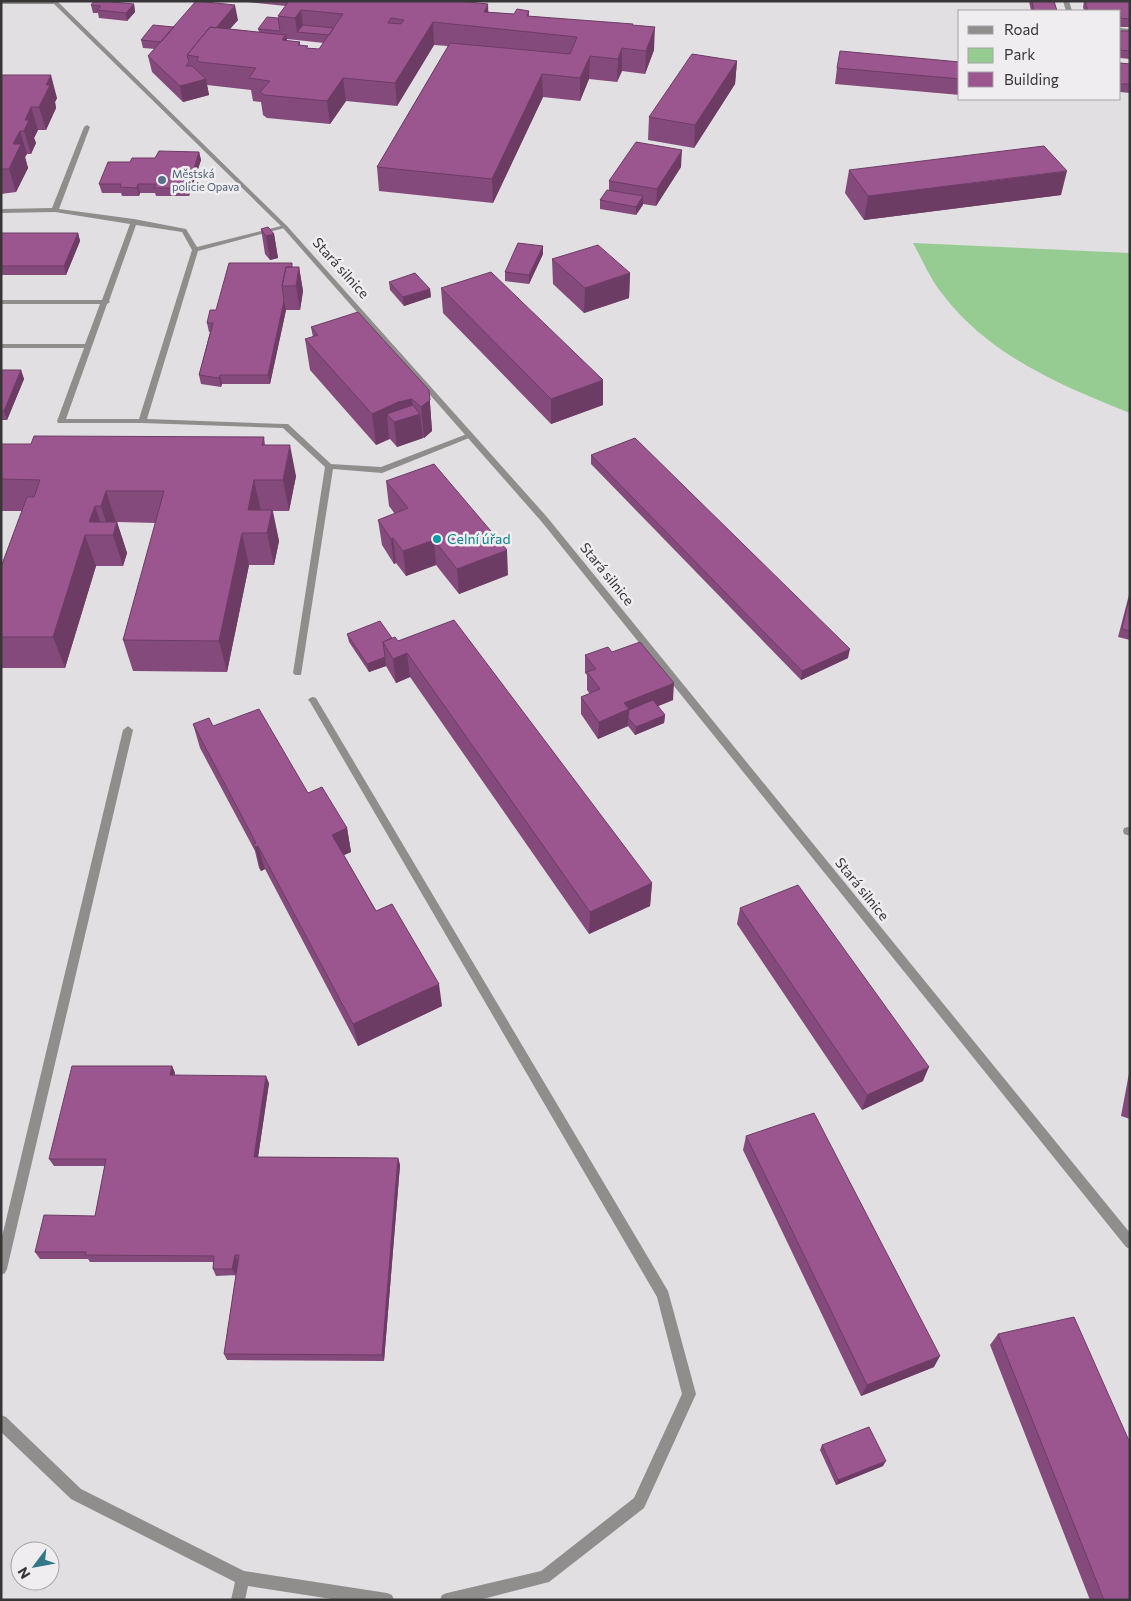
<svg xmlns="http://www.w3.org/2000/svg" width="1131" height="1601" font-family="Commissioner,sans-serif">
<rect width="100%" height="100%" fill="#e2dfe2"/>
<!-- green -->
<path fill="#96cc92" d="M913,243l217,10v160c-68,-27 -140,-57 -186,-117 -13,-15 -21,-35 -31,-53z"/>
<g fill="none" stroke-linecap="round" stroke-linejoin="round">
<!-- service -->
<path fill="#8f8e8d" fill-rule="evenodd" d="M1063,1h6l3,10h-6z
M1120,28l10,1v4l-10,-1z
M87,125l3,2 -31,82 75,10 52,10 11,18 88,-22 3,2 -90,24 -51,168 138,5h3l43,40 50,3 86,-33h3l4,2 -92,37 -49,-4 -32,206h-6l-2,-2 32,-206 -42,-39 -141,-5h-84l-1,-2 27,-73h-83v-4h84l15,-40h-99v-4h101l28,-76 -75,-12 -54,1v-4l51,-1 32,-81zM136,225l46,7 10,18 -53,169h-73l41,-115 3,-2 -1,-1z
M313,697l3,1 352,593 28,103 -52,114 -95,74 -70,18h-39l2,-5 5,-2 94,-22 93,-73 48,-104 -25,-97 -347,-595 -2,-2 2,-2z
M128,726l5,4 -126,539 -2,4 -4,2v-34l122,-511z
M1128,827l2,1v8l-6,-2 -1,-3 1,-3z
M1,1415l5,2 75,72 163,82 143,22 5,2 2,5h-56l-90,-14 -3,14h-14l4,-18 -164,-83 -70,-67z"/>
<!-- minor -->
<path fill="#8f8e8d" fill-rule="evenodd" d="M1,1h56l230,225 260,291 583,716v16l-4,-2 -585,-726 -258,-293 -229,-224h-53z"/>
</g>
<!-- wall -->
<path fill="#854a7c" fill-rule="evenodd" d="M238,1h220l30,11 26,2 15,-3v5l104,9 21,25 -9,24 -23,-3 -5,11 -28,-3 -9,22 -37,-4 -50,106 -114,-12 -2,-24 71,-121 -14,-1 -37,61 -51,-5 -16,23 -63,-6 -4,-3 -2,-13 -8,-1 -2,-11 -44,-5 2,10 -26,7 -31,-30 -4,-16 7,-7 -12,-1 -2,-8 33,-13 64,-7 -8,9 29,3 -1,-3 20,-11v-2l8,-10zM287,39l37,4 -5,6 -11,-1 -8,-3v-3l-13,-1z
M1029,1h25l3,10h-26z
M1084,1h46v26h-10v-16h-36l-1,-4z
M134,4l1,8 -8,9 -28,-3 -1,-5h-5l-2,-8z
M1120,31h10v28l-10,-1z
M737,61l-2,23 -41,64 -46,-8 1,-23z
M960,62v33l-125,-11 2,-16z
M1120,63l10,1v29l-10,-1z
M1,75l56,23 -2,4 1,6 -10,22h-8l-4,8 2,5 -5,11h-4l-2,3 3,11 -12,24 -15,2z
M199,152l2,8 -12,36h-33l-1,-3h-15l-1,3h-17l-1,-3h-19l-3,-9 31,-22z
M681,167l-25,39 -13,-2 -7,11 -36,-6v-9l9,-10v-9z
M849,170l212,25 -197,25 -19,-27z
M261,229l13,5 4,24 -8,2 -5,-6z
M1,233h77l2,8 -14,34h-65z
M543,246v8l-14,30 -24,-3v-9z
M552,259l78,14 -1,25 -45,15 -31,-29z
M299,267l4,24 -3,19h-14l-16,74h-48l-1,3 -20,-3 -2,-9 11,-43h-1l-2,-9 9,-13z
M389,282l41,7 1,8 -27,9 -14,-16z
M441,288l162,117 -52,19 -108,-111z
M311,327l118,63 3,41 -8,7 -2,-1 1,1 -26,9 -7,-8 -14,6 -66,-75 -5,-31 8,-2z
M1,370h20l3,9 -17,41h-6z
M264,437l1,8 31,31 -7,35h-16l6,30 -5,24h-25l-22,107 -94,-1 -10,-31 33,-117 -39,-1 10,31 -4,13h-27l-31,102h-64v-101l21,-56h-21v-65l30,-2z
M591,455l257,203 -47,22 -210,-216z
M386,481l122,94 -49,19 -23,-29 -30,11 -10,-13 -2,1 -12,-19 -4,-25 17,-6 -6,-8z
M1130,591v49l-12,-3z
M347,634l45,4 6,3 254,242 -2,23 -61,28 -179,-257 -14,6 -10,-17 -17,6 -20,-30z
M612,652l61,48 -15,6 7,9 -1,8 -29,12 -7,-9 -30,13 -17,-25v-17l9,-3 -3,-4v-15l-2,-2v-18z
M193,724l20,2 95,67 39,35 4,24 -7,3 32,56 66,95 -84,40 -93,-177 -4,2 -2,-3 -4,-17 -55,-103z
M740,908l183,173 -61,29 -125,-186z
M172,1066l3,7 -1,2 95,8 -11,74 140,1 2,7 -16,196 -157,-1 -3,-6 14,-93 -2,14 -20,1 -3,-7v-7h-123l-2,-3h-48l-5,-7 60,-36 10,-50h-51l-5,-7z
M1130,1068v51l-9,-3z
M746,1136l188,231 -73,29 -118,-246z
M998,1334l132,266h-40l-100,-255z
M822,1445l61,21 -47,19 -16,-35z"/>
<!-- shaded-wall -->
<path fill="#6c3c65" d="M134,4l1,8 -8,9 -1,-8z
M488,4l1,22 -5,-14z
M235,5l3,15 -10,11 -29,26 -5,-1 32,-41z
M301,10l3,23 -7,-1 -2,-14z
M433,22l1,23 -37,61 -2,-23z
M655,27l-1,23 -9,24 1,-23z
M286,35l3,22 -7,-17z
M622,48v23l-5,11 1,-23z
M590,56l-1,23 -9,22v-23z
M737,61l-2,23 -41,64 1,-23z
M542,74l1,23 -50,106 -1,-24z
M51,75l6,23 -2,4 1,6 -10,22 -7,-23 7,-22z
M343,78l3,23 -16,23 -3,-23z
M206,79l3,16 -26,7 -3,-16z
M31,107l7,23 -4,8 2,5 -5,11 -7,-23 1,-11z
M20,131l7,23 -2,3 3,11 -12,24 -7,-23 4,-25z
M682,150l-1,17 -25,39 1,-17z
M199,152l2,8 -12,36 -1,-8z
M1067,171l-6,24 -197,25 4,-24z
M138,184l2,9 -1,3 -2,-8z
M643,196v9l-7,10v-8z
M78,233l2,8 -14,34 -2,-9z
M274,234l4,24 -8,2 -4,-24z
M543,246v8l-14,30v-9z
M299,267l4,24 -3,19 -4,-24z
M630,273l-1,25 -45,15 1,-25z
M430,289l1,8 -27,9 -1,-9z
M284,301l2,9 -16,74 -2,-9z
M21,370l3,9 -17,41 -3,-9z
M220,375l2,9 -1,3 -2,-9z
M603,380v25l-52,19v-25z
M429,390l3,41 -8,7 -3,-31z
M412,399l2,17 6,-2 3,24 -26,9 -3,-25 -7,-8 2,25 -13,6 -4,-31 26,-12z
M290,445l6,31 -7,35 -6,-31z
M254,480l7,31 -13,-1z
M106,491l10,31 -6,13 -9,-29z
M95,506l9,29 -15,-13z
M272,510l7,31 -5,24 -7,-32z
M117,522l10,31 -4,13 -10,-31z
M242,533l7,32 -22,107 -8,-31z
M85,535l11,31 -31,102 -12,-31z
M393,538l3,25 -2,1 -3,-25z
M434,540l2,25 -30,11 -3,-25z
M507,550l1,25 -49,19 -2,-25z
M850,649l-2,9 -47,22 1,-9z
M407,653l3,24 -14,6 -3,-24z
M385,657l1,9 -17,6 -2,-8z
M674,683l-1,17 -44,18h-1v8l-30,13 1,-17 25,-19z
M665,715l-1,8 -29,12 1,-8z
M347,828l4,24 -14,6 -5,-23z
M258,846l7,23 -4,2 -6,-24z
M652,883l-2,23 -61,28 1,-22z
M439,984l3,22 -84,40 -5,-22z
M172,1066l3,7 -2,10 -3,-8z
M929,1067l-6,14 -61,29 5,-15z
M266,1076l3,7 -12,81 -3,-7z
M398,1158l2,7 -16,196 -2,-6z
M235,1255l3,6 -2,14 -4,-6z
M940,1356l-6,11 -73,29 6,-11z
M886,1461l-3,5 -47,19 2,-5z"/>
<!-- building -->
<path fill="#9b5690" stroke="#6c3c65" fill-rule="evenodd" d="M94,1h8l32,3 -8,9 -29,-3 4,-4 -10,-1z
M196,1l39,4 -19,23 -6,-1 -23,28 2,7 -3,4h6l14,13 -26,7 -32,-30z
M289,1h169l30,3 -4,8 30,2 3,-5 12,2 -2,5 106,8 -1,1 23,2 -9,24 -24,-3 -4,11 -28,-3 -10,22 -38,-4 -50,105 -115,-12 73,-124 120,11 7,-17 -144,-15 -38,61 -52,-5 -16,23 -63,-6 -4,-3 10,-11 -21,-3 7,-10 -57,-6 -2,-3 2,-2 -12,-2 23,-28 76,8 -4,5 18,2 -2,3 10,1 -2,2 13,1 24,-35 -42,-4 -6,8 -17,-2zM391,18l13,2 -3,4 -13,-1z
M1032,1h22l3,10h-23z
M1085,1h45v18l-10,-1v-7h-32z
M267,17l11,1 2,13 -22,-2z
M153,25l21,2 -13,15 -20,-2z
M303,25l31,3 -5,7 -32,-3z
M1120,31h10v20l-10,-1z
M840,51l120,11v17l-123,-11z
M692,54l45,7 -42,64 -46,-8z
M1120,63l10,1v20h-10z
M1,75h50l-5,10h4l-11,22h-8l-6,13h4l-5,11h-4l-7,13h8l-12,25h-8z
M636,142l46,8 -25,39 -48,-8z
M1044,146l23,25 -199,25 -19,-26z
M159,151l40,1 -11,36h-34l2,-4h-18l-1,4 -17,-1 1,-3h-22l9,-22h22l2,-4h23z
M607,190l36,6 -7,11 -36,-7z
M268,227l6,7 -8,2 -5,-7z
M1,233h77l-14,33h-63z
M518,243l25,3 -14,29 -24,-3z
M598,245l32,28 -45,15 -33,-29z
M229,263h63v4h-6l-4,19 2,15 -16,74h-48l-1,3 -20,-3 14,-52h-6l3,-13h6z
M286,267h13l-3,19h-14z
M491,272l112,108 -52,19 -110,-111z
M415,273l15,16 -27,8 -14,-15z
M358,312l71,78 1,10 -9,7 -9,-8 -14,3 -26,12 -67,-75 13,-4 -7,-8z
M1,370h20l-17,41h-3z
M413,405l7,9 -26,8 -7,-8z
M34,436l230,1 -2,8h28l-7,35h-29l-6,30h24l-5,23h-25l-23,108 -96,-1 41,-149h-58l-5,15h-6l-6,16h28l-4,13h-28l-32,102h-52v-70l26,-70h7l6,-17 -39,-1v-33l1,-2h29z
M635,438l215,211 -48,22 -211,-216z
M434,464l73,86 -50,19 -23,-29 -31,11 -10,-13 -2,1 -13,-19 30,-12 -22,-27z
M1130,595v36l-8,-2z
M454,620l198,263 -62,29 -183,-259 -14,6 -10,-17 12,-5 3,4z
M380,621l12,17 -9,4 2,15 -18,7 -20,-30z
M640,642l34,41 -50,20 5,6 -30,13 -18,-25 19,-8 -13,-17 9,-3 -11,-14 23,-8 4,5z
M653,700l12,15 -29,12 -8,-9 1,-8z
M259,709l49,84 14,-6 25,41 -15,7 44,76 16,-7 47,80 -86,40 -95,-178 -3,1 -2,-3 3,-1 -63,-119 16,-6 4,8z
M798,885l131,182 -62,28 -127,-187z
M72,1066h100l-2,9 96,1 -12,81 144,1 -16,197 -158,-1 15,-99h-4l-3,14h-19l1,-13 -129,-1 1,-3h-51l9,-37 51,1 11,-57h-57z
M814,1113l126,243 -73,29 -121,-249z
M1074,1317l56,126v157h-26l-106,-266z
M869,1427l17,34 -48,19 -16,-35z"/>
<!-- markers -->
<circle fill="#5c6f8a" stroke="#efedef" stroke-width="2" cx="162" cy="180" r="5"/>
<circle fill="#0f9aa8" stroke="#efedef" stroke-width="2" cx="437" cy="539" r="5"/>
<g text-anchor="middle" stroke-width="5" stroke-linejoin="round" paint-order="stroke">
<!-- far-service labels -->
<g font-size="11" fill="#4e5e75" stroke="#efedef" text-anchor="start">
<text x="172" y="178">Městská<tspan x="172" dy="13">policie Opava</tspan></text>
</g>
<!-- street labels -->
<g font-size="14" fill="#373637" stroke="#efedef">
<text transform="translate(341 268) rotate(48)" y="5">Stará silnice</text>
<text transform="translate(607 574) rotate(51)" y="5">Stará silnice</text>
<text transform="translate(862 889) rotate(51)" y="5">Stará silnice</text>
</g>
<!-- culture labels -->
<g font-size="14" fill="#0d838f" stroke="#efedef" text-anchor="start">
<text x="447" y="544">Celní úřad</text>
</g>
</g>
<!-- border -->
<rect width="1131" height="1601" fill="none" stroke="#373637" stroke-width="5"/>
<!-- legend -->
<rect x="958" y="10" width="162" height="90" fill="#efedef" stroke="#a5a4a5"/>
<rect x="968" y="26" width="25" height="8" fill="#8f8e8d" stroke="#a5a4a5"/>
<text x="1004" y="35" font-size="15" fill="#373637">Road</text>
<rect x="968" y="48" width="25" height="15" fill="#96cc92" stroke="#a5a4a5"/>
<text x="1004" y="60" font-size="15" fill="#373637">Park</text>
<rect x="968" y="72" width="25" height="15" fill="#9b5690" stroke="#a5a4a5"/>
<text x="1004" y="85" font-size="15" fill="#373637">Building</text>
<!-- north arrow -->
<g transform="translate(35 1566) rotate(238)"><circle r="24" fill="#efedef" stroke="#a5a4a5"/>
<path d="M0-4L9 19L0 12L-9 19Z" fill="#347788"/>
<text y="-8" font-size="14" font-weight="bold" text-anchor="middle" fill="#373637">N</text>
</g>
</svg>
